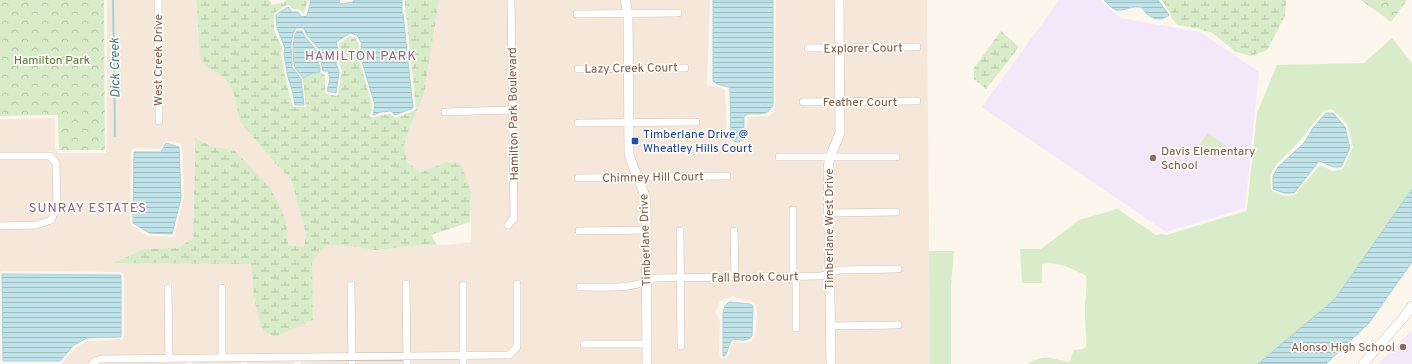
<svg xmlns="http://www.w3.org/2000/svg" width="1412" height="364" font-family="Overpass,sans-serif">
<defs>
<pattern id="wetland-marsh" width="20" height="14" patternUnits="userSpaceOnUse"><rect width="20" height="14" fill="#d8ecc9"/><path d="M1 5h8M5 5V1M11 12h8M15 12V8" fill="none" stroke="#b4c2a5"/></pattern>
<pattern id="park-crowns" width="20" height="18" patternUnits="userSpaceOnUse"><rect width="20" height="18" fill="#d8ecc9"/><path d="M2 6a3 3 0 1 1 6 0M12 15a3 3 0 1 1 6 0" fill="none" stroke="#b4c2a5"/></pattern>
<pattern id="water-rules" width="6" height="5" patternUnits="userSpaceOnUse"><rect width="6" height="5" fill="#bfe3e8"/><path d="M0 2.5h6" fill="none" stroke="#a0bbbe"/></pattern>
</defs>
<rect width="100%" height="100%" fill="#fdf6ec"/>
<!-- residential -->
<path fill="#f5e8da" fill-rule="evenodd" d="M107,0h48l1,124h6l-1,-124h35l2,35 10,33 16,9 9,14 7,31 35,41 16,16 15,55 -2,14 -16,-3 -2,-25 -52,-70 -23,-4 -15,-8v27l-3,43v30l-15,10 -35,1 -28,14 135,1 3,9 1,22 21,42 38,-17 -2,-58 15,-17 83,1 37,-1 25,-3v-50l-49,-20 -15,-10 -3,-17 5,-16 15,-35 15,-94h69l2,107 -68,2v7l68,-2 1,102 -8,9 5,5 9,-13 -3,-217h107l3,9 -50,1v7h51v47l-50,2v7l50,-1v47h-50l-1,7h51l7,47 -57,1v7h60l7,20 1,26 -67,1 -1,7 68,-1v45l-11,3 -55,2v7l55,-1 11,-3v53l-62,1v7l62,-1 1,17h-178v-6h41l1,2 4,-2v-2l8,-9v-67h-6v65l-7,6h-41v-69l-6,-1v70l-50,1 -1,-72h-6v72l-48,1 -1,-72h-6l1,72 -123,1v-70h-7v70l-47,1 -1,-71h-6v71l-72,3 -6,6h-26l15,-17 12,-6 35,-2 1,-2v-62l-3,-3 -119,-1 -2,1v-43h36l15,-5 1,1 3,-2 -1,-2 7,-14 -2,-44 -6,-11 -3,-1 -1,1h-49v-33l55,-1v29l3,6h48l1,-8zM166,140l15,4 1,3 2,50 -10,40 -26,-1 -18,-12 1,-73 3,-3 26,1z
M628,0h82l-3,85 18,4 2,51 7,5h7l5,-5 2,-23 21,-1 4,-3 2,-6 1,-107h60v44h-31v7l31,1 1,46 -37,1v7l37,-1v27l-9,21 -52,1v7l50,-1v110l-6,3h-24v-66h-6l-1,66 -51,1 -1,-47 -6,1 1,46h-49l1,-47h-6l-1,47h-22l-5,3 -7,-96 87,-1v-7h-91l-7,-19 -1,-28h68v-7h-68l1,-48h56v-7h-56l-1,-48h50v-7h-50z
M842,0h85l3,364h-96l-1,-35 68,-1v-7l-68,1v-46l6,-3 62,-1 -1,-7 -61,1 -6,2 -1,-52h67v-7h-67v-49h67v-7h-64l8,-48h77l-1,-7h-76v-46l77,-2v-7l-77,1z
M49,159l4,5 1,42 -5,11 -13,5h-36v-62z
M826,278l1,86h-177v-79l6,-3h21l1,68h6l-1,-69 110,-1v51l6,1 1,-52h21zM733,296l11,4 7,1 4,3 2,9 -2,23 -4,6 -5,1 -12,-1 -3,3 -2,9 -2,4 -5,1 -2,-2 -1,-6 1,-29 -4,-10 4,-11z
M404,359v5h-49v-4z
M410,359h50v5h-50z
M349,360v4h-48v-3z
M241,361v3h-49v-2z
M247,361h47v3h-47z
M186,362v2h-88l4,-1z"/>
<!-- education -->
<path fill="#f3e8fa" d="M1059,0h41l21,18 79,14 59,40 -14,136 -79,24 -184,-125z
M1412,330v34h-34z"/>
<!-- grass -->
<path fill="#d8ecc9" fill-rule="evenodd" d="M1392,38l20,25v126l-77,110 -77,65h-230c16,-11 25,-5 42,-2l2,-8 2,-4 9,-1 3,-2c1,-11 -1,-22 -1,-32 -1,-13 3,-26 1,-39 -16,-8 -26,-14 -44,-12v19h-20l-2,-34h21l38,-29 35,-10 2,-2 40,27 6,-1 4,1 80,-24 1,-3 10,-95 20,-48 87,-2zM1332,109l15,15 6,23 -10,22 -10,2 -13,-6 -25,30 -11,1 -12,-5 -1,-2 -1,-14 6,-10 25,-25 10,-14 13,-15z
M1208,133l18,13 -8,12 -19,-13z
M929,251h25l-3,35v78h-21z"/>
<!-- wetland -->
<path fill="url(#wetland-marsh)" d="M196,0h73l3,5 13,-3 1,-2h22l-4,13 -1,1 -4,-5h-6l-5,-5 -14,9v17l8,18 -1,7 4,22 8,30h13l-3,-29 10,-5 7,-1 2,2 3,1v17l1,2 11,2 1,-1 4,-24 -3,-7 1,-13 -1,-7 11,-8 5,2 4,7 -1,11 14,49 -2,11 3,2 8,-3 9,-1 5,4 19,-7 2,-2 -10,-96 -1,-2v-11h34l-15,94 -15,35 -5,16 3,17 14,10 26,-10 14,2 10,28 -1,30 -39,13 6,10 -28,1 -33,4 -26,-4 -24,-1 -14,17 1,58 -38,17 -12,-6c-4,-11 -7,-23 -9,-35 -2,-11 0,-21 -4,-32l-136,-1 29,-14 35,-1 15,-10c0,-33 3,-67 2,-100l16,8 23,4 37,39 15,31 2,25 16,2 2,-13 -15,-55 -16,-16 -35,-41 -7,-31 -9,-14 -16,-9 -8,-11z
M1162,0h124l-1,16 -18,34 -16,6 -15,-4 -25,-20 -7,-1 -4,-2 -22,-4 -7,-7v-4z
M1001,31l18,16 -33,42 -12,-10v-11z"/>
<!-- park -->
<path fill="url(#park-crowns)" d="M0,0h104l1,150h-46l-1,-35 -58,1z
M1361,0h46l-16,22z"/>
<!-- water -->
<path fill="url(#water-rules)" stroke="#a5d3da" d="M311,0h28l1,4 13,-2 1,-2h48v14h1l10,94 -18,7 -4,-4 -10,1 -8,3 2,-10 -15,-50 2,-11 -5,-9 -7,-2 -14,9 2,8 -2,14 3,8 -3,21 -9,-2 3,-12 -2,-8h-5l-3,-15 1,-5 -14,-16 -3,-7h-8l-3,5 -2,11 1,23 9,12 3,26h-9l-2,-12 -5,-16 -4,-23 1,-6 -8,-20 -1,-13 12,-8 4,5h6l4,5 5,-1z
M713,0h60v105c-5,12 -15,8 -26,9l-3,3v22c-5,4 -8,4 -13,0l-1,-51c-6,-3 -12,-2 -17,-7z
M1104,0h54l11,15c-8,6 -16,5 -23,-2 -1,-1 -3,-4 -4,-5 -8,-4 -18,4 -26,2 -4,-1 -9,-7 -12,-10z
M297,31h5l3,6 13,15c-2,7 2,13 2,20l-7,1 -10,5c-2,-4 -8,-9 -9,-14 -1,-9 -2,-25 3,-33z
M1326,113h7l12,14 5,21 -9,19h-8l-14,-6 -25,32h-10l-11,-4v-13l5,-9 26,-24 9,-15z
M166,143l13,4 2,51 -9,36 -23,-1 -16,-10 1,-71h27z
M1412,189v73l-43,61 -43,41h-68l77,-65z
M2,274l119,1v62l-34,1 -13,7 -14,16h-57z
M729,302l21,2 3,2 -1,30c-4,6 -12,4 -19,3 -6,6 -4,11 -8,17h-2v-43l2,-7z"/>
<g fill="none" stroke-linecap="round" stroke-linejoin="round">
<!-- stream -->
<path stroke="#a5d3da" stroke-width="2" d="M113,0l2,136"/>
<!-- street casing -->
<g stroke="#d1beb0" stroke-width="8">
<path id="street" d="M158,0l1,121
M577,14l101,-1
M808,48l109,-1
M578,69l107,-1
M803,102l114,-1
M445,112l68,-2
M578,123l118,-1
M0,156h50l6,7 1,44 -6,13 -15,5 -36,1
M779,157h117
M578,178l149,-2
M793,210v67
M829,213l67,-1
M508,225l6,-7 -3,-218
M579,231l67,-1
M680,231l1,115
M734,231l1,46
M796,277v51
M406,284l1,80
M351,285l1,79
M463,285v79
M580,287c25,0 52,3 75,-9l166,-2 18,-6 59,-1
M168,288l1,70
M830,326l68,-1
M584,344h63
M222,358v-70
M92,364l3,-3 6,-2 408,-4 8,-8v-63"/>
</g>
<!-- secondary casing -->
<g stroke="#d6c0b0" stroke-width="10">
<path id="secondary" d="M625,0l3,13 1,141c4,16 13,30 17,46l1,164
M831,364l-3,-196 2,-11 10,-24 -1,-133
M1363,364l41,-47 8,-11"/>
</g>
<!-- street -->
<use href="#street" stroke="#fff" stroke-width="7"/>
<!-- secondary -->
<use href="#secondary" stroke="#fff" stroke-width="9"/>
</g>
<!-- markers -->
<rect fill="#1a4fb4" stroke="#fffaf3" stroke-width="1.5" x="631" y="137" width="8" height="8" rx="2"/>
<g fill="#8d6e63" stroke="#fffaf3" stroke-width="1.5">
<circle cx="1153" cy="158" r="4"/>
<circle cx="1403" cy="347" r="4"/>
</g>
<g text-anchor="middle" stroke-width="3.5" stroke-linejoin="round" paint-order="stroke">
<!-- street labels -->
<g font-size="12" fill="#7a5c4d" stroke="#fffaf3">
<text transform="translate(863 48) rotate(-1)" y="4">Explorer Court</text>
<text transform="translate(158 60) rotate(-90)" y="4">West Creek Drive</text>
<text transform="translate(631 68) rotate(-1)" y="4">Lazy Creek Court</text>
<text x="860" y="106">Feather Court</text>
<text transform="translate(513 114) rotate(-91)" y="4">Hamilton Park Boulevard</text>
<text transform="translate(653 177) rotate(-1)" y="4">Chimney Hill Court</text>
<text transform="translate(829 229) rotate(-90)" y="4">Timberlane West Drive</text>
<text transform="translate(645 240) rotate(-92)" y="4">Timberlane Drive</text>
<text transform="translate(755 277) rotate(-1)" y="4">Fall Brook Court</text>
</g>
<!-- park labels -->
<g font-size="12" fill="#537a41" stroke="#fffaf3">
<text x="52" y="64">Hamilton Park</text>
</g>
<!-- transit labels -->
<g font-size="12" fill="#164399" stroke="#fffaf3" text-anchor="start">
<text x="643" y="138">Timberlane Drive @<tspan x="643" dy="14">Wheatley Hills Court</tspan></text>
</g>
<!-- education labels -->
<g font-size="12" fill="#785e54" stroke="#fffaf3" text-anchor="start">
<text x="1161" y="155">Davis Elementary<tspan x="1161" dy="14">School</tspan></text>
<text x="1395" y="351" text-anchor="end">Alonso High School</text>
</g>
<!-- neighbourhood labels -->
<g font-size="13" letter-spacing="1" fill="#846695" stroke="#fffaf3">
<text x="361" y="60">HAMILTON PARK</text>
<text x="88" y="212">SUNRAY ESTATES</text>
</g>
<!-- water labels -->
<g font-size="13" font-style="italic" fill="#437c86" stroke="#fffaf3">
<text transform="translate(114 68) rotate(-91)" y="5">Dick Creek</text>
</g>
</g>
</svg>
